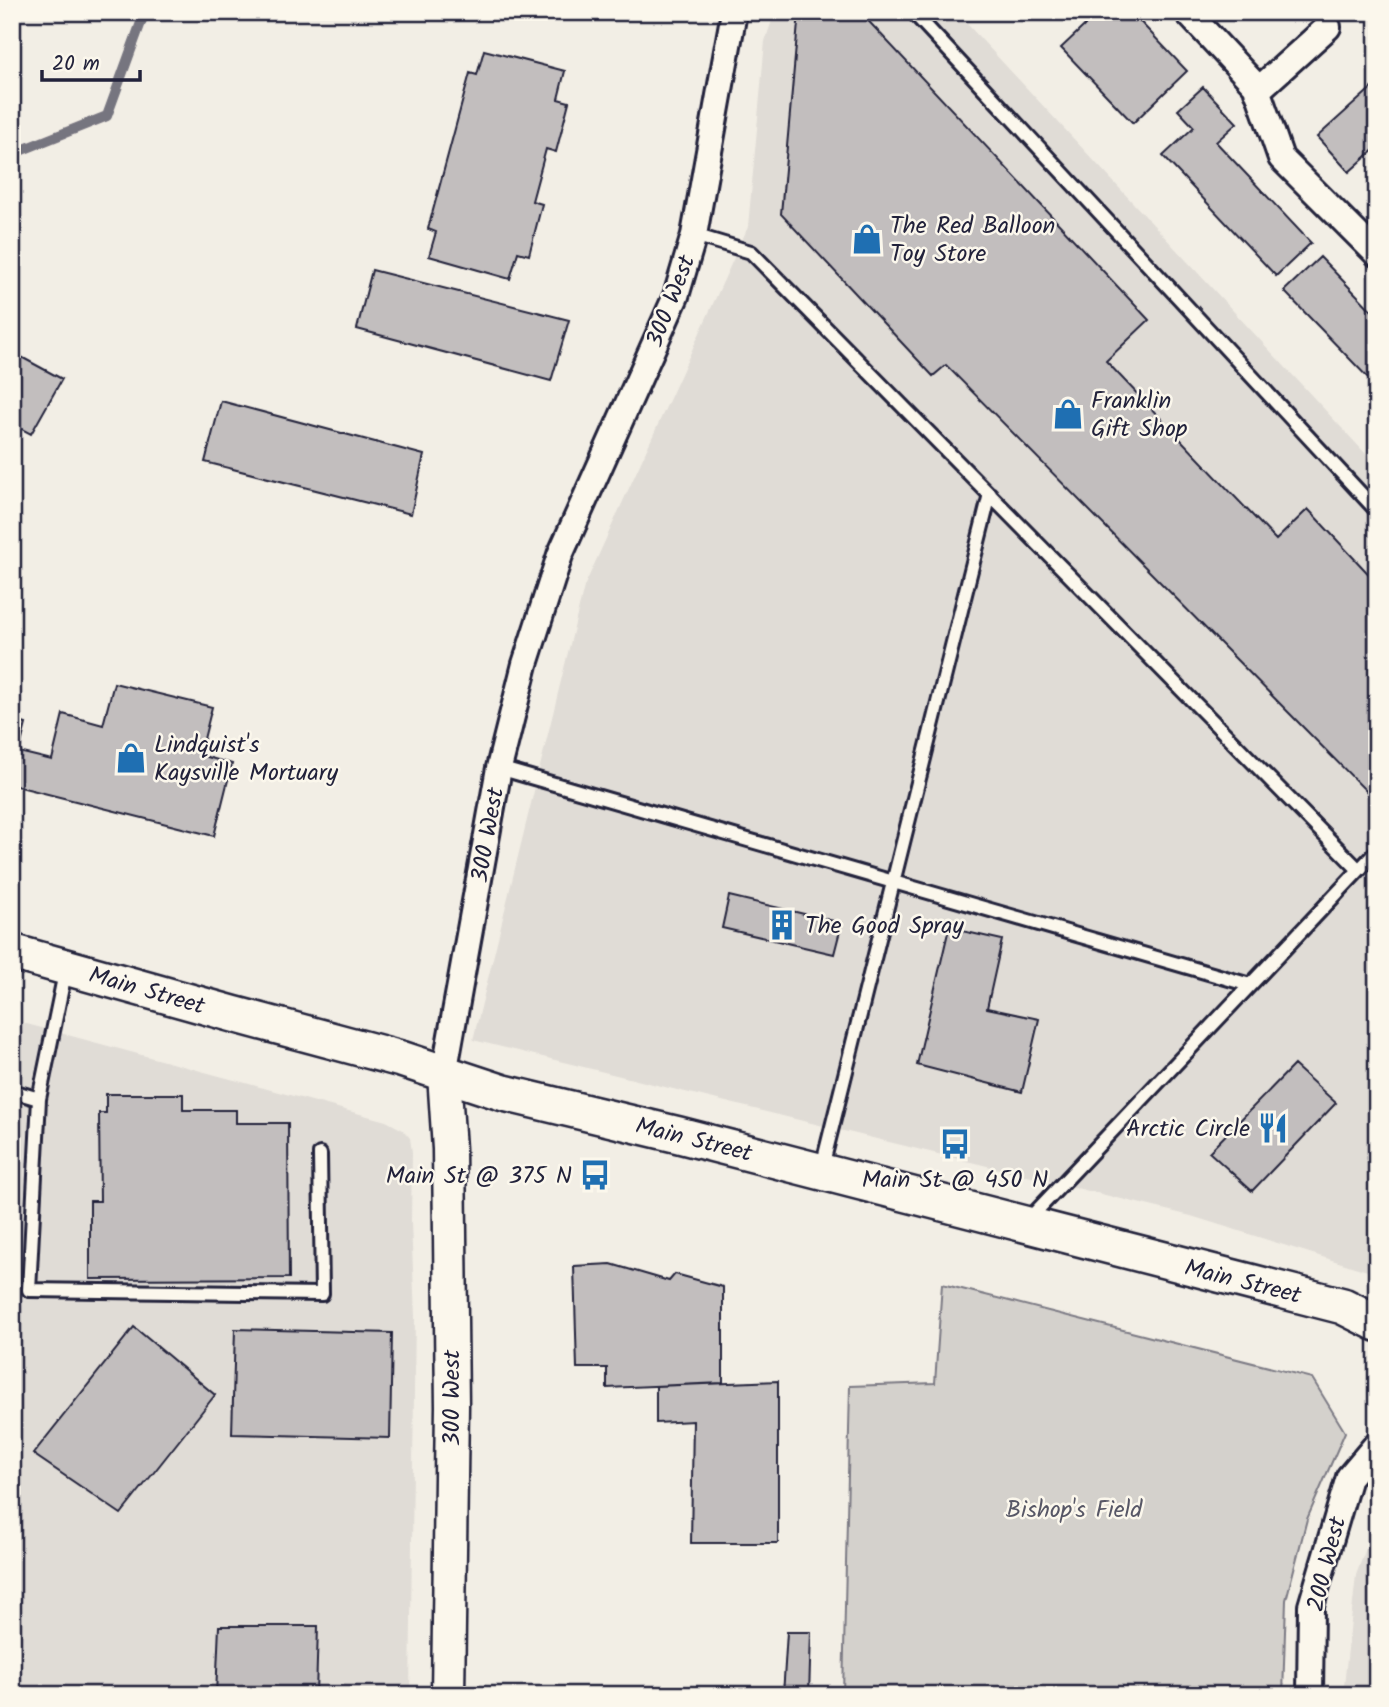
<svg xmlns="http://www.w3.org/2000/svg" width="1389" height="1707" font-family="Kalam,sans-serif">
<rect width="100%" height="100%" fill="#f2eee5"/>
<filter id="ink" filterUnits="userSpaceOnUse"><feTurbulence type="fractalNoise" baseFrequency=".0143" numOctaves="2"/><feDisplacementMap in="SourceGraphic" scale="14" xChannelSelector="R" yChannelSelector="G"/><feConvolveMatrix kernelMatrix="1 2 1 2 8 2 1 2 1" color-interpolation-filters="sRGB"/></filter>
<g filter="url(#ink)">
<!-- built -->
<path fill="#e0dcd6" d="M775,12h181l421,454v808l-186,-58 -718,-176 111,-453 164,-360 17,-186z
M12,1020l374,101 17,9 7,8 2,14 -1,71 4,93 -5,379h-398z
M1377,1519v176h-34l13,-120z"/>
<!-- green -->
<path fill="#d4d1cc" stroke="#7b7a84" stroke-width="2" d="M942,1284l370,94 33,54 -38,87 -21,81 -3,95h-440l7,-309 85,-3z"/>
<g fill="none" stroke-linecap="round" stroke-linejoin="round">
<!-- stream -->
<path stroke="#76747f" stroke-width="10" d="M12,154l95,-38 36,-99v-5"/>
</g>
<!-- building -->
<path fill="#c2bebe" stroke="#22223b" stroke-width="2" d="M799,12h61l289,308 -43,41 170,179 32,-31 69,74v206l-7,6 -424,-430 -13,11 -152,-162z
M1099,12h32l56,59 -54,52 -72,-75z
M484,50l81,21 -7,28 11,3 -13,50 -10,-3 -14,52 10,3 -13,51 -11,-3 -8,27 -81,-23 7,-24 -8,-3 42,-156 7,2z
M1377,83v64l-28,25 -32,-35z
M1203,87l34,36 -21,19 95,101 -35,33 -113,-120 31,-29 -16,-17z
M1320,257l57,59v71l-93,-96z
M372,270l197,50 -18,61 -194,-52z
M12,352l50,27 -31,55 -19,-10z
M221,401l203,54 -13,59 -206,-52z
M114,683l98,24 -12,48 32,9 -18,72 -202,-51v-65l14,4 -7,28 33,8 11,-46 40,11z
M729,896l113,27 -8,31 -112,-26z
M949,928l53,12 -15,68 52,11 -17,73 -105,-27z
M1294,1065l42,38 -84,88 -43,-39z
M106,1094h77v16h53v13h52l1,155 -199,1v-78h10l-1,-88h7z
M611,1264l58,17 6,-7 48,13v96l-116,5v-20h-30l-3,-102z
M134,1327l81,68 -94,119 -88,-60z
M235,1329l157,4 -2,105 -158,-4z
M778,1381v162h-87l2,-122 -37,2v-37z
M219,1626h99l-2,69h-100z
M787,1632h24l-2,63h-26z"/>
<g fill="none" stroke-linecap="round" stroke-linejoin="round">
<!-- service casing -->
<g stroke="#22223b" stroke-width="18">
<path id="service" d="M913,12l464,499
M694,235l57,17 608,618
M499,768l751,217
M12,1091l27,8 27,-131
M39,1099l-10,191 293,4 -2,-140
M821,1171l169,-677
M1027,1221l350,-370"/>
</g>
<!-- minor casing -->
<g stroke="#22223b" stroke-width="30">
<path id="minor" d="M1187,12l69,74 25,72 96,96
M1257,91l71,-64
M444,1074l55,-306 26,-104 35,-109 116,-259 18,-61 40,-223
M1310,1695l1,-89 38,-129 28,-33"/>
</g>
<!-- tertiary casing -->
<g stroke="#22223b" stroke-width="37">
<path id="tertiary" d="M444,1074l5,75 3,257 -4,289"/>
</g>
<!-- secondary casing -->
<g stroke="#22223b" stroke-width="40">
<path id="secondary" d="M12,952l221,62 168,45 103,34 175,42 664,171 34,17"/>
</g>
<!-- service -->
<use href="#service" stroke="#fbf7ec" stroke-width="12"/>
<!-- minor -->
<use href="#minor" stroke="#fbf7ec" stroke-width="24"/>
<!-- tertiary -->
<use href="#tertiary" stroke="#fbf7ec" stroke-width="32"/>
<!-- secondary -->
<use href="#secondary" stroke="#fbf7ec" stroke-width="35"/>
</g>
</g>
<!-- icons -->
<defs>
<g id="shop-bare" transform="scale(2.415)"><path d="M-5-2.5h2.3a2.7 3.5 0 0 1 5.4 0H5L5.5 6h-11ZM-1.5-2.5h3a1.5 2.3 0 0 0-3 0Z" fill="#1f6fb2" stroke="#fbf7ec" stroke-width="2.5" paint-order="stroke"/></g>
<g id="building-bare" transform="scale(2.415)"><path d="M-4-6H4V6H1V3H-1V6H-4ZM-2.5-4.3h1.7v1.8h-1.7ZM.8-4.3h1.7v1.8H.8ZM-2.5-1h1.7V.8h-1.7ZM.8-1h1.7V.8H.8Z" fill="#1f6fb2" stroke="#fbf7ec" stroke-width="2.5" paint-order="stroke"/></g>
<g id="restaurant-bare" transform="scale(2.415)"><path d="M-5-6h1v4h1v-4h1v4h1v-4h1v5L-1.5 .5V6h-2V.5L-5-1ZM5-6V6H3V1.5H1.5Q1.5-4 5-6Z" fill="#1f6fb2" stroke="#fbf7ec" stroke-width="2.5" paint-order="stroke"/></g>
<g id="bus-bare" transform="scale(2.415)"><path d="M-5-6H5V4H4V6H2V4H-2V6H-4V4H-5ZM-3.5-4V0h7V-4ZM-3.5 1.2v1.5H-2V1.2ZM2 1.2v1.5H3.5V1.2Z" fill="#1f6fb2" stroke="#fbf7ec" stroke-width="2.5" paint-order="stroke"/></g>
</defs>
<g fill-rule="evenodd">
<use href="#shop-bare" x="867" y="239"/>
<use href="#shop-bare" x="1068" y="414"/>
<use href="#shop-bare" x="131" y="758"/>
<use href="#building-bare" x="782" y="925"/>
<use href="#restaurant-bare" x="1273" y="1128"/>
<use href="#bus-bare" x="955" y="1144"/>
<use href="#bus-bare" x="595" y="1175"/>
</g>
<g text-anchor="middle" stroke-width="5" stroke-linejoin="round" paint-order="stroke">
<!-- poi labels -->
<g font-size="24" fill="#22223b" stroke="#fbf7ec" text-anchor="start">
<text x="890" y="233">The Red Balloon<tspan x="890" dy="28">Toy Store</tspan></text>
<text x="1091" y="408">Franklin<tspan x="1091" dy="28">Gift Shop</tspan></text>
<text x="154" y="752">Lindquist's<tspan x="154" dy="28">Kaysville Mortuary</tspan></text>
<text x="805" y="933">The Good Spray</text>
<text x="1250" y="1136" text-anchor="end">Arctic Circle</text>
<text x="572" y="1183" text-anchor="end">Main St @ 375 N</text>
<text x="955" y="1187" text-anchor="middle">Main St @ 450 N</text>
</g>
<!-- street labels -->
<g font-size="24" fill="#22223b" stroke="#fbf7ec">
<text transform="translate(670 301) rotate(-69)" y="8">300 West</text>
<text transform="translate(487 835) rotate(-80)" y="8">300 West</text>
<text transform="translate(147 990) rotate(16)" y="8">Main Street</text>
<text transform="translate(694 1139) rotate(14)" y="8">Main Street</text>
<text transform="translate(1243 1281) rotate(14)" y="8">Main Street</text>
<text transform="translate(451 1398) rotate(-90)" y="8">300 West</text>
<text transform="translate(1326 1564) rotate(-76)" y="8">200 West</text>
</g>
<!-- park labels -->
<g font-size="24" fill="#575766" stroke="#fbf7ec">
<text x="1074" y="1517">Bishop's Field</text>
</g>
</g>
<!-- margin -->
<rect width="1389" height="1707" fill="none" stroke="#fbf7ec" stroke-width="42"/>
<rect x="21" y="21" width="1347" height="1665" fill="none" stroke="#22223b" stroke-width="2.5" filter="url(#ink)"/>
<!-- scale -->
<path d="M42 70v10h98v-10" fill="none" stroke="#22223b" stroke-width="3.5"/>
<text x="52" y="70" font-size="21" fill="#22223b" stroke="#fbf7ec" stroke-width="5" paint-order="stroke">20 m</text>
</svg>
